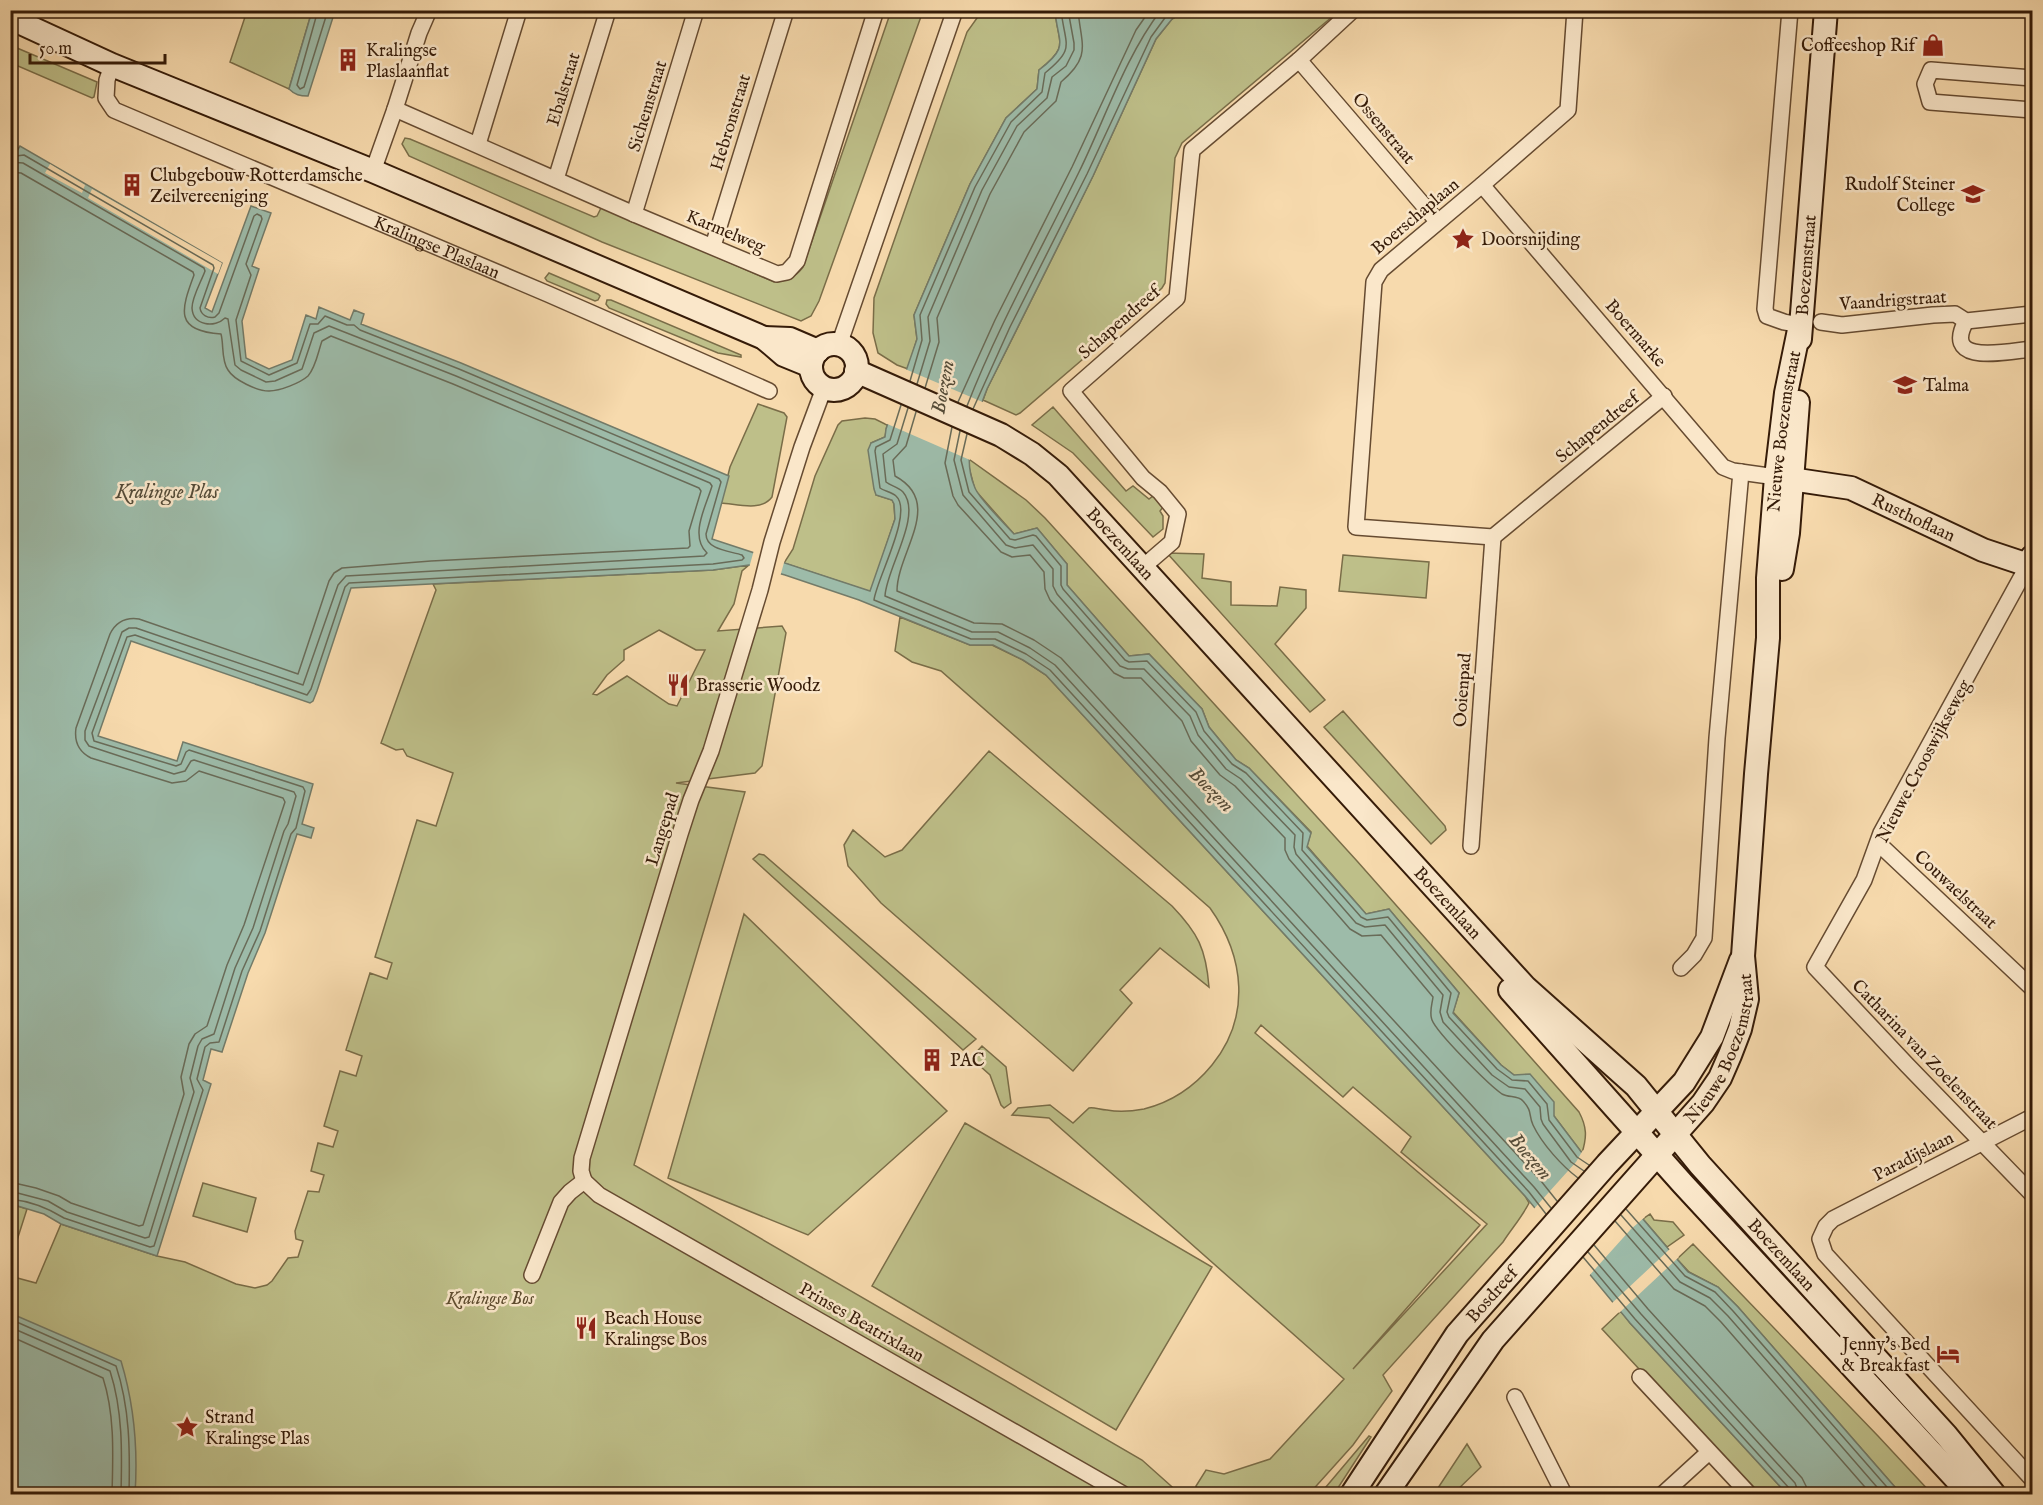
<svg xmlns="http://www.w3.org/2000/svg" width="2043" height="1505" font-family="'IM FELL English',serif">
<rect width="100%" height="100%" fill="#f7daad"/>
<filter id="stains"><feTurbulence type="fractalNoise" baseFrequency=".00333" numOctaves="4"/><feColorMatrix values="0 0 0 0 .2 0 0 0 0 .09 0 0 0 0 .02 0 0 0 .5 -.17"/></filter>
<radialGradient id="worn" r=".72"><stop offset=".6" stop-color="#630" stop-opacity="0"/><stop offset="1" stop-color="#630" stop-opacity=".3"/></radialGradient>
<!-- green -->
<path fill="#bebf89" stroke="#7a6d48" stroke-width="1.5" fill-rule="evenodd" d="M247,11h65l-23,78 -59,-27z
M891,11h32l-104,290 -8,15 -10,5 -199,-79 -193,-86 -7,-12 3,-6 5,1 184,78 3,-1 4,-8h3l170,74c12,-1 22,-5 29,-15z
M982,11h73c3,33 15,35 -16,59l-2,19 -31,29 -36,66 -56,131 3,24 -9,30 -11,-4 -19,-12 -5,-20 1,-35 93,-266z
M1185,11h154l-157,132 -7,15 -10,125 -3,5 -58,53 -84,72 -4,2 -33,-15 4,-11 106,-213 63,-137 16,-20z
M10,45l87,37 -3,15 -2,1 -81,-35z
M549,273l49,21 2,2 -2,4 -3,1 -48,-20 -2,-3z
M607,300h4l130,55v2l-23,-4 -109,-45 -3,-4z
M758,404l26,9 3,4 -15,80c-11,15 -35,7 -51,6l9,-36z
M1053,407l73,84 7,-5 16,13 4,-3 10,11 -3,4 3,5v13l-10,8 -80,-84 -41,-28z
M865,418l10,1 12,6 -2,12 -14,6 5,52 16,5 2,4 1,15 -24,73 -87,-29 9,-14 22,-73 23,-51 4,-4z
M967,460h3l56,40 19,18 312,343 222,251c8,15 8,25 3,41l-28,-37 -40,-41 -13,-10 -48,-53 6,-19 -70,-84 -23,5 -59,-68 4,-14 -62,-64 -13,-8 -27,-33 -7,-18 -53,-55 -20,2 -62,-71v-21l-30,-36 -23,6 -39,-44z
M1167,553l37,1 -2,24 29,4v23l46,1 3,-19 26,3v18l-31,36 50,56 -15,12z
M1343,555l86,7 -3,36 -87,-7z
M749,565l-7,6 -8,33 -16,27 64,-5 4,7 -24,133 -7,7 -79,10 69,9 -111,373 508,295 38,34h-1169l-1,-218 26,7 25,-59 96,32 28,6 51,22 19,4 12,-3 5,-4 16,-23 10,-1 5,-16 -7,-2 -1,-8 13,-40 11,1 5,-17 -13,-4 7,-28 15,4 5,-16 -14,-5 16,-55 16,5 6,-20 -16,-6 24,-77 17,6 5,-16 -17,-6 42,-137 19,6 17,-53 -46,-17 -4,-7 -7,1 -15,-7 55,-153 -3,-6 280,-14zM659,630l37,20h9l-28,56 -8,-2 -42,-28 -30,19 -4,-1 14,-19 17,-15v-10z
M900,617l70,28h22l31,15 23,15 479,521 4,7c-7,14 -17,25 -26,39l-120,133 9,16 -39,54 -44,49h-113v-8l10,-16 18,4 46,-15 74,-80 -295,-261 -37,-3 6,-7 32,-3 23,18 16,-15c6,-1 11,2 18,2 11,2 26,1 37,-1 28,-7 50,-22 68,-44 39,-48 33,-108 -2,-157l-269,-237 -29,-9 -17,-11zM1261,1025l82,72 10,-10 58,50 -10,15 86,72 -134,145 127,-144 -225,-192z
M1343,711l102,115 1,4 -15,14 -107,-117z
M989,751l183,155c26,27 34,43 37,81l-49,-39 -40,42 12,13 -59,68 -192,-168 -33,-37 -4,-21 9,-15 32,27 17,-7z
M759,854l5,1 212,184 -13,11 -210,-191z
M744,914l203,197 -139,124 -140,-57z
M982,1046l24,21 5,36 -7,5 -3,-3 -11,-30 -19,-17z
M965,1123l247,144 -96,163 -244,-144z
M203,1183l53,15 -9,34 -54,-16z
M11,1204l16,5 -16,50z
M1650,1214l4,6 19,2 11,13 -17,12 -24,-28z
M1693,1244l185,192 54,58h-31l-163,-187 -20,-20 -29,-15 -12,-13z
M1621,1311l9,12 157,171h-32l-153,-165z
M1369,1436l2,1 -37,57h-14z
M1467,1444l14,23 -28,27h-19z"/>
<!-- water -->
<path fill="#9dbba9" stroke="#737b69" stroke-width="1.5" d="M312,11h23l-27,85c-8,0 -13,-1 -19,-7z
M1055,11h130l-13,8 -16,20 -63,137 -106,213c-12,31 -26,67 -12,99 5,12 29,35 39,46l23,-6 30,36v21l62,71 20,-2 53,55 7,18 27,33 13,8 62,65 -4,14 59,67 23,-5 70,84 -6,20 48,52 13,10 16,-1 24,28v14l28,37 9,5 97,114 30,15 20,20 163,187h-114l-157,-171 -105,-127 -479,-521 -23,-15 -30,-15h-23l-111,-45 -74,-25 -36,-10 -36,5 -362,18 -34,103 -4,10 -3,2 -179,-62 -33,95 79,25 6,-19 130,42 -11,40 12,4 -3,10 -14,-4 -32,99 -17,40 -26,79 -11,-3 -8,31 8,4 -54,172 -96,-32 -17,-10 -33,-10 -1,-1063 3,2 -2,4 6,4 3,-5 202,117 -17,45 7,4 39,-106 20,7 -19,53 7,3 -17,52 4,37 23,11 23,-9 14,-45 10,4 3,-12 31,13 4,-10 10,4 -3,10 100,39 268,113 -17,63 158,52 25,-72 -1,-15 -2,-4 -16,-5 -2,-6 -6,-39 3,-7 14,-6 1,-8 31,-90 -3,-24 56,-131 36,-66 31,-29 2,-19c31,-24 19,-26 16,-59z
M10,1313l111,48c13,43 17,89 14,133h-124z"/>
<!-- pier -->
<path fill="#f7daad" d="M50,164l35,21 -3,8 -37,-20z
M92,189l130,74 -4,11 -130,-76z
M905,369l80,34 -15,57 -85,-37z
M754,550l31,9 -5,18 -31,-9z
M1583,1150l10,6 52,61 -14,12 -43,48 -56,-66 44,-49z
M1671,1248l8,9 -60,56 -8,-9z"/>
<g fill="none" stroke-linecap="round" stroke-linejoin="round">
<!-- shore -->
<path stroke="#696b58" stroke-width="1.5" d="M318,10l-21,75 3,4 4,-2 24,-77
M10,154l6,2 8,-1 189,110 1,3 -14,40c1,7 8,11 15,9l4,-4 35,-97 3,-2 4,2 1,3 -16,45 5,11 -15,45 5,41 28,14 28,-12 13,-39h8l7,-8 22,9h7l6,5 99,39 260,110 2,3 -15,52c0,16 24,17 36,21l2,3 -2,2 -29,4 -364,19 -4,4 -34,102 -4,6 -172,-60 -8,2 -35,96 2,8 82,25 5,-2 5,-12 3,-2 114,37 2,4 -9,37 -5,6 -31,97 -18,40 -23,71 -9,1 -5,4 -8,32 6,11 -49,156 -4,1 -86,-29c-16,-10 -35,-17 -54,-19
M10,162l13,1 181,105 1,3c-4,11 -13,26 -13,37 1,18 23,20 33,10l3,1 7,46 6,5 25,12 9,-1 27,-12 12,-36 15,-7 127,50 254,107 2,3c-6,20 -23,50 -5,67l-3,3 -358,20 -8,9 -35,100 -167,-57h-7l-7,4 -37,99v9l4,6 85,28 11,-3 6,-10 3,-1 100,32 2,4 -8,28 -4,7 -31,97 -18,40 -21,66 -12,5 -4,7 -8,32 4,14 -45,145 -4,1 -78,-26 -19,-11 -38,-10
M10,172l11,1 172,99 1,3c-13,35 -20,56 27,59 3,11 0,26 7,36 6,10 29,21 41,21 11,0 31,-8 39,-15 8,-9 10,-24 14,-35l9,-5 122,48 246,104 2,3 -12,40 1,15 -2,2 -257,13 -89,7 -8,5 -5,8 -31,93 -159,-55c-14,-2 -23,3 -29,15l-34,94c-2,14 3,24 15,30l81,25 14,-2 13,-10 84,27 2,4 -41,123 -17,40 -20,61 -12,8 -6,10 -8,33 3,17 -41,131 -4,1 -68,-23 -12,-7 -23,-8 -26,-6
M910,381l12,-41 -2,-25 55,-128 36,-65 31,-30 3,-19c31,-25 20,-27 16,-63
M917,384l13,-43 -2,-24 54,-127 35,-64 30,-28 5,-21 14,-11 8,-16v-7l-6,-33
M925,388l14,-46 -2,-24 53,-124 34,-62 32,-31 5,-19c31,-26 20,-37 17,-72
M958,402l37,-82 77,-153 64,-137 14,-20
M901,405l-11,35 -14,7 -1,4 5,37c4,3 12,4 16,8 18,16 -20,84 -22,104l97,39h24l31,15 24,16 479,522 17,22
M967,406c31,-80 74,-156 112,-234 26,-53 46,-115 82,-162
M908,408l-11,36 -14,10 3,28c5,4 12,5 17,10 20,23 -17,77 -18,104l87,36h26l32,16 25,17 479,522 17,21
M973,409l37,-82 77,-153 64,-137 16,-22 7,-5
M916,412l-10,34 -13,14 2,16c50,27 2,76 2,115l77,32 28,1 32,16 27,18 480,523 16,20
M952,427l-7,36 8,33 5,9 43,47 11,5 18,-2 14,17 1,17 5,11 64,73 10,5h17l41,43 9,20 29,34 15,11 50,52v12l4,9 61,70 12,7 19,-1 52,62c-1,8 -4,15 -1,23 5,13 57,65 70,74 7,4 16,1 21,7 10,11 5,13 10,24 9,19 29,41 45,53
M960,431l-6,29 9,35 43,50 9,3 18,-3 20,24v17l4,8 63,72 8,3h16l46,47 8,19 28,34 15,10 54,56 -1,12 2,7 60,69 9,4 20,-2 58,70 -3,17 3,10 49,53 17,12 16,2 15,18 1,12 2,5 28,38 13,9
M967,434l-6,26 8,32 41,47 5,1 18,-5 3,1 25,30v19l2,4 62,71 4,2 18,-1 49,51 8,19 28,33 14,9 57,60 -1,17 59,67 6,3 21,-3 63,76 -4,19 2,5 48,52 15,11 16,1 19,23 2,16 28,37 12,8
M1626,1209l59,67 30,16 18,19 160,183
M1621,1215l59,67 30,16 18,18 155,178
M1615,1221l59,68 31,17 16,16 150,172
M1594,1245l54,64 154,169 4,8 2,8
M1588,1252l53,62 154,169 4,11
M1583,1257l52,62 154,169 2,6
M10,1319l106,47c14,42 14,85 13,128
M10,1327l100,44c13,40 12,82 11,123
M10,1336l93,42c12,37 10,78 9,116"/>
<!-- street casing -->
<g stroke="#664b31" stroke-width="18">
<g id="street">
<path d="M1575,10l-7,100 -86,75 -101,85 -7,12 -18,245 137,10 171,-141"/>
<path d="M1790,10l-25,299 2,7 17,6 16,3"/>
<path d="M1299,60l138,161"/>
<path id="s1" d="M112,65l-5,15 -1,18 8,12 434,184 221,97"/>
<path d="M2032,78l-101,-8 -6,14 5,18 102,8"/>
<path d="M395,109l239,105 143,60 10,-2 10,-11 79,-251"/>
<path d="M478,144l41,-134"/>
<path d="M373,171l22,-62 24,-76 10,-23"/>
<path d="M556,179l52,-169"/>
<path d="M1482,185l241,282 10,4 43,6"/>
<path d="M634,214l62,-204"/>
<path d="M713,246l73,-236"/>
<path d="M1966,321c-25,46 43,30 66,28"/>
<path d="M1821,322l21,3 91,-10 22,-1 11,7 66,-7"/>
<path d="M839,345l116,-335"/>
<path d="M1143,567l29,-25 6,-28 -18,-22 -17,-14 -72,-87 106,-93 15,-148 107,-90 54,-50"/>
<path d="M2032,568l-4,-3 -147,268 -17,47 -49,87 92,98 125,129"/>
<path d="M1879,844l153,144"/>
<path d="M1471,846l22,-309"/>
<path d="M1681,968l13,-13 10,-17 13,-200 24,-266"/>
<path d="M2032,1117l-199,102 -7,7 -6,13 5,15 207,225"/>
<path d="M584,1181l-3,-10 1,-13 98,-324 11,-34 20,-49 49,-161 12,-48 30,-95 22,-59"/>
<path d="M584,1181l15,14 524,299"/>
<path d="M532,1275l29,-73 9,-10 14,-11"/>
<path d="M1640,1377l109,117"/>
<path d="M1515,1397l49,97"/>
<path d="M1663,1494l46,-42"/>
</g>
</g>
<!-- secondary casing -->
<g stroke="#351b08" stroke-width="26">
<g id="secondary">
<path d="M10,18l102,47 261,106 391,167 20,17 27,11"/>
<path d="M764,338l26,1 28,12"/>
<path id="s2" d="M1800,339l26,-329"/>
<circle cx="834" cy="367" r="23"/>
<path id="s3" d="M856,371l145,64 31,19 26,21 467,512 111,99 64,79 246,270 48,59"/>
<path id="s4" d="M1777,477l74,11 132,62 45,15 4,-8"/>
<path d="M1782,569l6,-36 10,-131"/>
<path d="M1510,990l173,194 287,310"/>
<path id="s5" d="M1352,1494l105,-160 150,-170 77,-82 28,-45 29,-77"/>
<path id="s6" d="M1386,1494l107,-154 210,-237 17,-25 10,-23 10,-26 7,-30 -4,-43 13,-182 12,-136v-60l8,-101 10,-84 14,-68"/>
</g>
</g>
<!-- street -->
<use href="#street" stroke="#fae7ca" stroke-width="15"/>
<!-- secondary -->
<use href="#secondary" stroke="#fae7ca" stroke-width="22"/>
</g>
<!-- icons -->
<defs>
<g id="shop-bare" transform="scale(1.8)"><path d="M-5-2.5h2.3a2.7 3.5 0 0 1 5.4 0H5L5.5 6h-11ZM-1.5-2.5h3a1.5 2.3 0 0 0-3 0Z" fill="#8f2418" stroke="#fae7ca" stroke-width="2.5" paint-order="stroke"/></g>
<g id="building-bare" transform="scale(1.8)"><path d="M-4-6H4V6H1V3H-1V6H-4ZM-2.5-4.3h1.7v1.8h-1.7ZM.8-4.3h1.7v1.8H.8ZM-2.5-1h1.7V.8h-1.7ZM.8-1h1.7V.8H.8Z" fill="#8f2418" stroke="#fae7ca" stroke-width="2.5" paint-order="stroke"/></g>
<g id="school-bare" transform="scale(1.8)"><path d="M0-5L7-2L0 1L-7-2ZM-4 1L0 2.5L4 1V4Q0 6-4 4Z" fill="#8f2418" stroke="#fae7ca" stroke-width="2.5" paint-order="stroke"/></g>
<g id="sight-bare" transform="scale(1.8)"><path d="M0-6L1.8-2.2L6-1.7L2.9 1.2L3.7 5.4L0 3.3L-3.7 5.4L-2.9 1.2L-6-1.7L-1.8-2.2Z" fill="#8f2418" stroke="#fae7ca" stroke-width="2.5" paint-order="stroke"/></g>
<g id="restaurant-bare" transform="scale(1.8)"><path d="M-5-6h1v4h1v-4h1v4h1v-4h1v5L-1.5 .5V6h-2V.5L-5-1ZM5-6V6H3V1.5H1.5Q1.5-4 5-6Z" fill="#8f2418" stroke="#fae7ca" stroke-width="2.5" paint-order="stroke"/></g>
<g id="hotel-bare" transform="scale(1.8)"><path d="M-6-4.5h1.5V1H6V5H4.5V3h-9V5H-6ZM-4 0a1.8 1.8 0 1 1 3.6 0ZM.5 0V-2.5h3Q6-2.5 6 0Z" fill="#8f2418" stroke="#fae7ca" stroke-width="2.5" paint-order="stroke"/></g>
</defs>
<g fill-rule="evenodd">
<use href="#shop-bare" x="1933" y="45"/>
<use href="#building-bare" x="348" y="60"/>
<use href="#building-bare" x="132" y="185"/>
<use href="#school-bare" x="1973" y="194"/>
<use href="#sight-bare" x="1463" y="239"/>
<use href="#school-bare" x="1905" y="385"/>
<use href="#restaurant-bare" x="678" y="685"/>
<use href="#building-bare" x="932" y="1060"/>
<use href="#restaurant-bare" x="586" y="1328"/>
<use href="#hotel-bare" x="1948" y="1354"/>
<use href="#sight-bare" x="187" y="1427"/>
</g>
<g text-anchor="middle" stroke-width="5" stroke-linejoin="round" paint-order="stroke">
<!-- poi labels -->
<g font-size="18" fill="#351b08" stroke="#fae7ca" text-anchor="start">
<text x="1915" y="51" text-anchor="end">Coffeeshop Rif</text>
<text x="366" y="56">Kralingse<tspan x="366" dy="21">Plaslaanflat</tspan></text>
<text x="150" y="181">Clubgebouw Rotterdamsche<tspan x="150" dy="21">Zeilvereeniging</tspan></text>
<text x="1955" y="190" text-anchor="end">Rudolf Steiner<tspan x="1955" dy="21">College</tspan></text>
<text x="1481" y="245">Doorsnijding</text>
<text x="1923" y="391">Talma</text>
<text x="696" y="691">Brasserie Woodz</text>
<text x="950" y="1066">PAC</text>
<text x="604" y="1324">Beach House<tspan x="604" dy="21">Kralingse Bos</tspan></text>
<text x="1930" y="1350" text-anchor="end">Jenny's Bed<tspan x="1930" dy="21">&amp; Breakfast</tspan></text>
<text x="205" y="1423">Strand<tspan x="205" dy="21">Kralingse Plas</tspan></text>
</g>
<!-- street labels -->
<g font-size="18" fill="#351b08" stroke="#fae7ca">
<text transform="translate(563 89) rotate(-73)" y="6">Ebalstraat</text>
<text transform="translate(647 106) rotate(-73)" y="6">Sichemstraat</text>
<text transform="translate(730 122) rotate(-73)" y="6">Hebronstraat</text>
<text transform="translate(1384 128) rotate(50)" y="6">Ossenstraat</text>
<text transform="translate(1415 216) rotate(-40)" y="6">Boerschaplaan</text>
<text transform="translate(726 231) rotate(23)" y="6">Karmelweg</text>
<text dy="6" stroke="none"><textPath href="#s1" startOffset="399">Kralingse Plaslaan</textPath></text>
<text dy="6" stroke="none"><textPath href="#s2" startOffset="74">Boezemstraat</textPath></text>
<text transform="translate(1893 300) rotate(-4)" y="6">Vaandrigstraat</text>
<text transform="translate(1119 322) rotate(-41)" y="6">Schapendreef</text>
<text transform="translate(1636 333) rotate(49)" y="6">Boermarke</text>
<text transform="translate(1597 427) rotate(-39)" y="6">Schapendreef</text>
<text dy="6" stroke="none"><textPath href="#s6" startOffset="1188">Nieuwe Boezemstraat</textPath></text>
<text dy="6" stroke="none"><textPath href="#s4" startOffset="144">Rusthoflaan</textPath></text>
<text dy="6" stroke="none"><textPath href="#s3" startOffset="321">Boezemlaan</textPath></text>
<text transform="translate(1462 690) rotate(-86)" y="6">Ooienpad</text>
<text transform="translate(1923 761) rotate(-62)" y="6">Nieuwe Crooswijkseweg</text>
<text transform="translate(662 829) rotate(-73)" y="6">Langepad</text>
<text transform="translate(1956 889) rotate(43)" y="6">Couwaelstraat</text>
<text dy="6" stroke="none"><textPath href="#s3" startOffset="807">Boezemlaan</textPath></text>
<text dy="6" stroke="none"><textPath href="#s6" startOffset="562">Nieuwe Boezemstraat</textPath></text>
<text transform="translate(1925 1054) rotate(46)" y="6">Catharina van Zoelenstraat</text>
<text transform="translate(1913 1156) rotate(-27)" y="6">Paradijslaan</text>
<text dy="6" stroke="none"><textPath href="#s3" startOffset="1293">Boezemlaan</textPath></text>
<text dy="6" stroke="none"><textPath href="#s5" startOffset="244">Bosdreef</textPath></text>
<text transform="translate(862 1322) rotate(30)" y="6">Prinses Beatrixlaan</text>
</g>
<!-- park labels -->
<g font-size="18" font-style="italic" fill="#5e4c2f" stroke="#fae7ca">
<text x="490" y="1304">Kralingse Bos</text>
</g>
<!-- water labels -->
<g font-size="20" font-style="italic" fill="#544b38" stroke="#fae7ca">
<text transform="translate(942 387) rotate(-80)" y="7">Boezem</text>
<text x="167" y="498">Kralingse Plas</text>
<text transform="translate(1212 789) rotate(45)" y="7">Boezem</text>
<text transform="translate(1531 1156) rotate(49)" y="7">Boezem</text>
</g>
</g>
<!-- margin -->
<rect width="2043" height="1505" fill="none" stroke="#f7daad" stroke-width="36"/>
<rect x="12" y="12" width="2019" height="1481" fill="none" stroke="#351b08" stroke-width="3"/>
<rect x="18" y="18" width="2007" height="1469" fill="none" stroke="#351b08" stroke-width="1.5"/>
<!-- scale -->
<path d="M30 54v9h135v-9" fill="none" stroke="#351b08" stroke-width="3"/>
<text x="39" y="54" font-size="18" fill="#351b08" stroke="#fae7ca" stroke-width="4.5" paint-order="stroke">50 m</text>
<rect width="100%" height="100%" filter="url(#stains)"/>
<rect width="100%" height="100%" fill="url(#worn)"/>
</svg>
